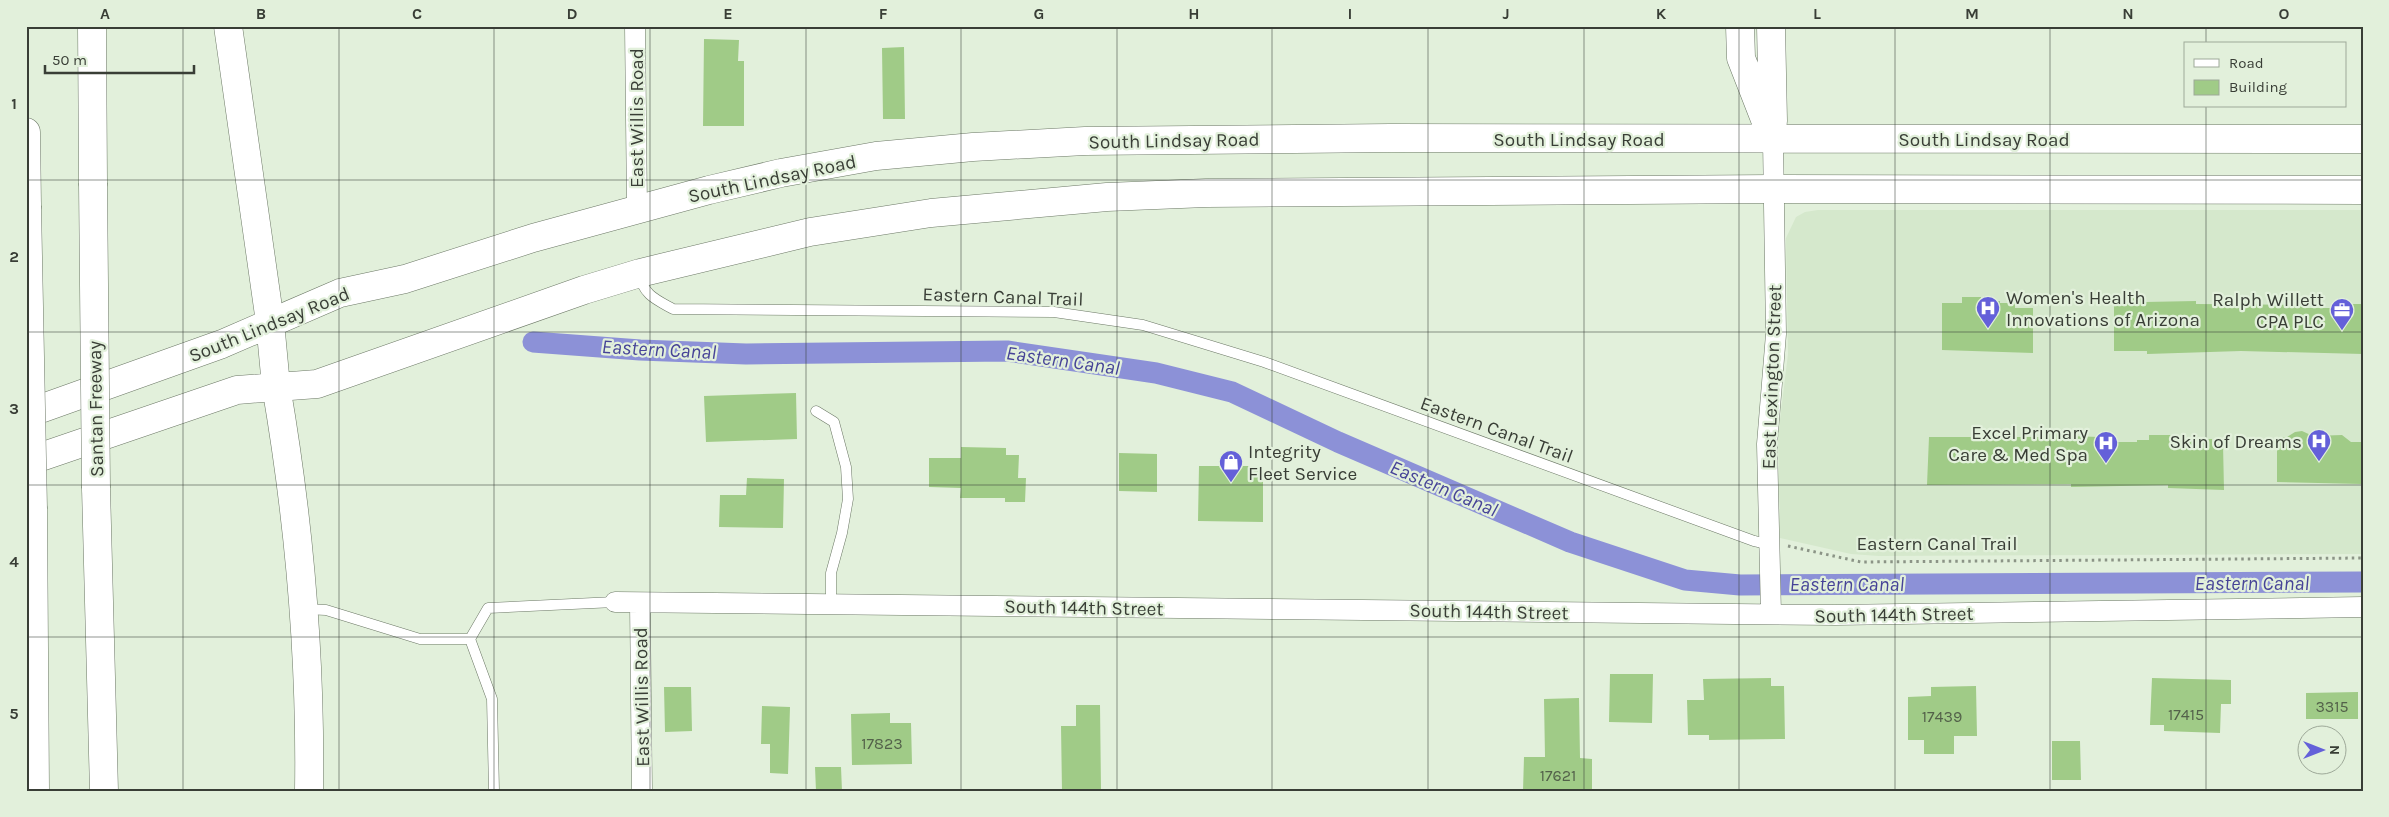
<svg xmlns="http://www.w3.org/2000/svg" width="2389" height="817" font-family="Karla,sans-serif">
<rect width="100%" height="100%" fill="#e2f0db"/>
<!-- built -->
<path fill="#d5e8cc" d="M1818,210h545v344l-484,2 -28,-2 -71,-16 -2,-102 10,-82 -2,-116 10,-21 9,-5z"/>
<g fill="none" stroke-linecap="round" stroke-linejoin="round">
<!-- canal -->
<path stroke="#8c91d7" stroke-width="21" d="M533,342l107,8 106,4 261,-3 149,22 76,19 106,50 232,100 115,38 55,5 623,-3"/>
</g>
<!-- building -->
<path fill="#a0cb87" d="M704,39l35,1 -1,21h6v65h-41z
M904,47l1,72h-22l-1,-71z
M1962,297h19v4h19v2h15v5h18v45l-91,-3v-47h20z
M2127,297h18v5l51,-1v3l108,1v3h36v-4h23v50l-122,-3 -94,3v-3h-33v-48h13z
M796,393l1,46 -91,3 -2,-46z
M2302,431l11,5 29,-1 9,7h11v42l-85,-2v-45h10l8,-5z
M2047,432h19v4l34,1v5h37v-2h12v-5h22v4h41v5h11l1,46 -56,-2v-3l-97,2v-3l-144,1 2,-48h118z
M961,447l45,1v7h13l-1,23h8l-1,24h-20v-4h-45l1,-10 -32,-1v-29h32z
M1119,453l38,1v38l-38,-1z
M1199,466h64v56l-65,-1z
M747,478l37,1 -1,49 -64,-1 1,-32h26z
M1610,674h43l-1,49 -43,-1z
M1771,678v8h13l1,53 -76,1v-5h-21l-1,-35h17l-1,-21z
M2152,678l79,2v24h-10l-1,29 -56,-2v-6h-14z
M1976,686l1,50h-23v18h-30v-14h-16v-43l23,-1v-9z
M664,687h27l1,44 -27,1z
M2358,692v27h-52v-26z
M1579,698l1,60 12,1v32h-69l1,-34h21l-1,-58z
M1076,705h24l1,85 -39,1 -1,-65h15z
M762,706l28,1 -2,67 -18,-1v-29h-9z
M890,713v10h21l1,41 -60,1 -1,-51z
M2052,741h28l1,39h-29z
M815,767h26l1,24h-26z"/>
<g fill="none" stroke-linecap="round" stroke-linejoin="round">
<!-- lane casing -->
<g stroke="#6c7866" stroke-width="11">
<path id="lane" d="M640,275c3,20 17,25 33,34l381,3 89,13 121,37 490,179 14,3
M816,411l18,11 12,45 2,32 -6,34 -11,40v32
M305,609l21,1 94,29h50
M494,791l-2,-92 -22,-60 18,-31 127,-6"/>
</g>
<!-- street casing -->
<g stroke="#6c7866" stroke-width="21">
<path id="street" d="M635,26l2,183
M615,602l1220,13 528,-8
M640,603l2,188
M1771,614l-4,-170 9,-110 -3,-194"/>
</g>
<!-- secondary casing -->
<g stroke="#6c7866" stroke-width="29">
<path id="secondary" d="M1740,26l1,32 32,82
M1771,26l2,95
M270,322l6,64
M26,414l196,-70 118,-51 65,-14 128,-41 176,-48 72,-17 95,-17 97,-9 112,-6 306,-3 972,1
M26,462l211,-72 80,-6 267,-94 56,-17 170,-41 121,-19 176,-16 99,-4 567,-4 590,1"/>
</g>
<!-- highway casing -->
<g stroke="#6c7866" stroke-width="29">
<path id="highway" d="M92,26l1,157
M228,26l42,296
M26,132l1,74
M276,386c23,134 35,269 33,405
M96,488l8,303
M33,509l2,282"/>
</g>
<!-- path -->
<path stroke="#8b9486" stroke-width="3" stroke-dasharray="2.5 4" stroke-linecap="butt" d="M1788,546l73,16 502,-4"/>
<!-- lane -->
<use href="#lane" stroke="#fff" stroke-width="10"/>
<!-- street -->
<use href="#street" stroke="#fff" stroke-width="20"/>
<!-- secondary -->
<use href="#secondary" stroke="#fff" stroke-width="28"/>
<!-- highway -->
<use href="#highway" stroke="#fff" stroke-width="28"/>
<!-- highway-bridge casing -->
<g stroke="#6c7866" stroke-width="29" stroke-linecap="butt">
<path id="highway-bridge" d="M93,183l3,305
M27,206l6,303"/>
</g>
<!-- highway-bridge -->
<use href="#highway-bridge" stroke="#fff" stroke-width="28"/>
</g>
<!-- grid -->
<path fill="none" stroke="#393e36" stroke-width="1" stroke-opacity="0.55" d="M183,26v765M339,26v765M494,26v765M650,26v765M806,26v765M961,26v765M1117,26v765M1272,26v765M1428,26v765M1584,26v765M1739,26v765M1895,26v765M2050,26v765M2206,26v18M2206,106v685M26,180h2337M26,332h2337M26,485h2337M26,637h2337"/>
<!-- icons -->
<defs>
<g id="hospital-pin" transform="scale(1.25)"><path d="M0 17L-7.5 6A9.5 9.5 0 1 1 7.5 6Z" fill="#6460d9" stroke="#e2f0db"/><path d="M-5-5h3v3.5h4V-5h3V5h-3V1.5h-4V5h-3Z" fill="#fff"/></g>
<g id="office-pin" transform="scale(1.25)"><path d="M0 17L-7.5 6A9.5 9.5 0 1 1 7.5 6Z" fill="#6460d9" stroke="#e2f0db"/><path d="M-6-3h4V-5.5h4V-3h4V5H-6ZM-1-4.5V-3h2v-1.5ZM-6 0V1H6V0Z" fill="#fff"/></g>
<g id="shop-pin" transform="scale(1.25)"><path d="M0 17L-7.5 6A9.5 9.5 0 1 1 7.5 6Z" fill="#6460d9" stroke="#e2f0db"/><path d="M-5-2.5h2.3a2.7 3.5 0 0 1 5.4 0H5L5.5 6h-11ZM-1.5-2.5h3a1.5 2.3 0 0 0-3 0Z" fill="#fff"/></g>
</defs>
<g fill-rule="evenodd">
<use href="#hospital-pin" x="1988" y="308"/>
<use href="#office-pin" x="2342" y="310"/>
<use href="#hospital-pin" x="2319" y="441"/>
<use href="#hospital-pin" x="2106" y="443"/>
<use href="#shop-pin" x="1231" y="462"/>
</g>
<g text-anchor="middle" stroke-width="4.5" stroke-linejoin="round" paint-order="stroke">
<!-- number labels -->
<g font-size="16" fill="#53614a">
<text x="2332" y="712">3315</text>
<text x="2186" y="720">17415</text>
<text x="1942" y="722">17439</text>
<text x="882" y="749">17823</text>
<text x="1558" y="781">17621</text>
</g>
<!-- street labels -->
<g font-size="19" fill="#393e36" stroke="#e2f0db">
<text transform="translate(636 118) rotate(-90)" y="7">East Willis Road</text>
<text x="1579" y="146">South Lindsay Road</text>
<text x="1984" y="146">South Lindsay Road</text>
<text transform="translate(1174 140) rotate(-1)" y="7">South Lindsay Road</text>
<text transform="translate(772 178) rotate(-12)" y="7">South Lindsay Road</text>
<text transform="translate(1003 296) rotate(2)" y="7">Eastern Canal Trail</text>
<text transform="translate(269 324) rotate(-22)" y="7">South Lindsay Road</text>
<text transform="translate(1771 377) rotate(-88)" y="7">East Lexington Street</text>
<text transform="translate(95 409) rotate(-91)" y="7">Santan Freeway</text>
<text transform="translate(1497 429) rotate(20)" y="7">Eastern Canal Trail</text>
<text x="1937" y="550">Eastern Canal Trail</text>
<text transform="translate(1084 607) rotate(1)" y="7">South 144th Street</text>
<text transform="translate(1489 611) rotate(1)" y="7">South 144th Street</text>
<text transform="translate(1894 614) rotate(-1)" y="7">South 144th Street</text>
<text transform="translate(641 697) rotate(-91)" y="7">East Willis Road</text>
</g>
<!-- poi labels -->
<g font-size="19" fill="#393e36" stroke="#e2f0db" text-anchor="end">
<text x="2006" y="304" text-anchor="start">Women's Health<tspan x="2006" dy="22">Innovations of Arizona</tspan></text>
<text x="2324" y="306">Ralph Willett<tspan x="2324" dy="22">CPA PLC</tspan></text>
<text x="2088" y="439">Excel Primary<tspan x="2088" dy="22">Care &amp; Med Spa</tspan></text>
<text x="2302" y="448">Skin of Dreams</text>
<text x="1248" y="458" text-anchor="start">Integrity<tspan x="1248" dy="22">Fleet Service</tspan></text>
</g>
<!-- water labels -->
<g font-size="20" font-style="italic" fill="#464397" stroke="#e2f0db">
<text transform="translate(659 349) rotate(3)" y="7">Eastern Canal</text>
<text transform="translate(1063 360) rotate(8)" y="7">Eastern Canal</text>
<text transform="translate(1444 488) rotate(23)" y="7">Eastern Canal</text>
<text x="2252" y="590">Eastern Canal</text>
<text x="1847" y="591">Eastern Canal</text>
</g>
</g>
<!-- border -->
<rect width="2389" height="817" fill="none" stroke="#e2f0db" stroke-width="55"/>
<!-- legend -->
<rect x="2184" y="42" width="162" height="65" fill="#e2f0db" stroke="#9ea999"/>
<rect x="2194" y="59" width="25" height="8" fill="#ffffff" stroke="#9ea999"/>
<text x="2229" y="68" font-size="15" fill="#393e36">Road</text>
<rect x="2194" y="80" width="25" height="15" fill="#a0cb87" stroke="#9ea999"/>
<text x="2229" y="92" font-size="15" fill="#393e36">Building</text>
<!-- north arrow -->
<g transform="translate(2322 750) rotate(90)"><circle r="24" fill="#e2f0db" stroke="#9ea999"/>
<path d="M0-4L9 19L0 12L-9 19Z" fill="#6460d9"/>
<text y="-8" font-size="14" font-weight="bold" text-anchor="middle" fill="#393e36">N</text>
</g>
<!-- scale -->
<path d="M45 65v8h149v-8" fill="none" stroke="#393e36" stroke-width="2.5"/>
<text x="52" y="65" font-size="15" fill="#393e36" stroke="#e2f0db" stroke-width="4" paint-order="stroke">50 m</text>
<rect x="28" y="28" width="2334" height="762" fill="none" stroke="#393e36" stroke-width="2"/>
<g font-size="16" text-anchor="middle" font-weight="bold" fill="#393e36">
<text x="105" y="19">A</text>
<text x="261" y="19">B</text>
<text x="417" y="19">C</text>
<text x="572" y="19">D</text>
<text x="728" y="19">E</text>
<text x="883" y="19">F</text>
<text x="1039" y="19">G</text>
<text x="1194" y="19">H</text>
<text x="1350" y="19">I</text>
<text x="1506" y="19">J</text>
<text x="1661" y="19">K</text>
<text x="1817" y="19">L</text>
<text x="1972" y="19">M</text>
<text x="2128" y="19">N</text>
<text x="2284" y="19">O</text>
<text x="14" y="109">1</text>
<text x="14" y="262">2</text>
<text x="14" y="414">3</text>
<text x="14" y="567">4</text>
<text x="14" y="719">5</text>
</g>
</svg>
